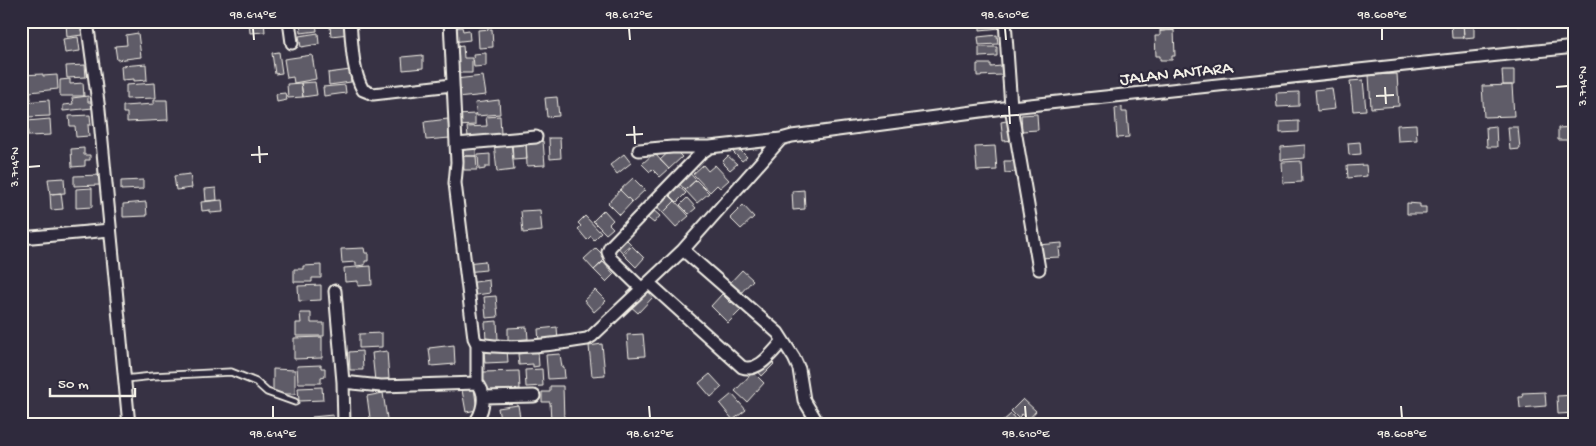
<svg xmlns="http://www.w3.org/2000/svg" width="1596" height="446" font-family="'Gochi Hand',sans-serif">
<rect width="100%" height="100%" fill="#373244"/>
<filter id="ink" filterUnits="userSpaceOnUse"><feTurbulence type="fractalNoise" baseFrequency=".02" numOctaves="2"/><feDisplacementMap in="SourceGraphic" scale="10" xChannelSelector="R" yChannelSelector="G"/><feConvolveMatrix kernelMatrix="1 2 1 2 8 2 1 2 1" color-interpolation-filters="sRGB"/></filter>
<g filter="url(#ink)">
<!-- building -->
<path fill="#5f5c67" stroke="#f4f1e8" d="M249,21h15l1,11 -15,1z
M300,21h16l1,10 -16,2z
M980,21h19l1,7 -20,2z
M1160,21h14v9l-14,1z
M1451,21h12l1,17h-12z
M1463,21h11v16l-10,1z
M1517,21h19v3l-18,2z
M80,22l2,13 -15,2 -1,-14z
M348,25l1,9 -18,2 -1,-10z
M462,27l1,4 6,-1 1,10 -18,2 -2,-14z
M492,29l1,18 -14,1 -1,-18z
M1174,30l1,26h-3v4h-12v-4h-4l-1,-20h5v-5z
M138,33l3,24 -24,3 -2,-14 12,-1 -1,-10z
M318,33l1,11 -18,3 -2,-11z
M997,35l1,9 -19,1 -1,-8z
M78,37l2,14 -15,2 -2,-14z
M463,46l1,12h8v15h-16l-1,-26z
M979,47h18v9l-18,1z
M279,52l3,21 -7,1 -3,-21z
M486,53v13l-12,1 -1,-13z
M312,55l4,24 -22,4 -1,-6 -6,1 -3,-19z
M423,55v13l-20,2 -1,-13z
M146,64l1,16 -13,1v-2l-12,1 -1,-14z
M977,64h14v3l10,-1 1,9 -25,1z
M85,65l1,12 -19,1 -1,-12z
M350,70l1,12 -22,3 -1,-12z
M1502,70h12v15h-11z
M43,74v2l14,-1 1,14 -28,3 1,8h-10v-25z
M1397,74l2,32 -28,2 -2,-33z
M483,76l3,19 -29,3 -2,-19z
M70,79v5l13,-1 1,13h-24v-16z
M1363,80l3,30 -13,1 -3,-30z
M315,82l2,13 -14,2 -2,-14z
M155,83l1,15 -30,1v-14z
M301,83l2,14 -15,1 -1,-14z
M345,85l1,8 -22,3 -1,-9z
M1512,85l2,31 -30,1 -2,-31z
M1332,88l3,21 -18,2 -2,-21z
M1299,92v14l-22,1 -1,-14z
M285,93l2,7 -10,2 -1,-8z
M88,96v6h4l1,6 -30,3v-6l10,-1 -1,-6z
M557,97l2,19 -12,1 -2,-19z
M49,100l1,16 -23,1 -2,-15z
M154,100h13l1,20 -41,2v-9h-4v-7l31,-2z
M499,100l1,14 -23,2 -2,-13z
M1122,107v5h5l2,25 -12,1 -2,-30z
M475,114v11l-18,1 -1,-11z
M1037,114l1,16 -16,1 -1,-16z
M90,115l1,10h-3l1,11 -13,1 -1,-11h-5l-1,-10z
M500,116l1,18 -33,3 -1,-10 20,-1 -1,-9z
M50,119l1,16 -23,1 -1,-15z
M448,119l2,19 -24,2 -2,-18z
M1012,120l2,20 -11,1 -2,-19z
M1299,121v11l-19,1v-11z
M1416,124l1,16 -19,1 -1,-16z
M1496,126l1,21h-10l-1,-20z
M1508,127h10l2,22 -10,1z
M1575,127v13h-17v-12z
M549,138h11l1,20 -11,1z
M526,140l1,19 -14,1 -1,-19z
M543,141l2,24 -18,1 -1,-24z
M511,142l3,28 -17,2 -3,-29z
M1360,142l1,12 -12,1 -1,-12z
M463,144h13v12h-13z
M1305,145v13l-24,2v-13z
M995,146l2,24 -20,1 -2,-24z
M737,147l10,10 -5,4 -10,-10z
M84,148v7h6v5h-5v6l-13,1 -1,-18z
M673,148l9,9 -13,12 -9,-9z
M654,153l15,16 -9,8 -8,-8 -2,3 -8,-8z
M490,154v13h-5v2l-6,1 -1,-15z
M624,154l7,9 -14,11 -7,-9z
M463,156h13l1,14h-13z
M728,156l9,8 -7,6 -8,-8z
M1004,161h13l1,11 -13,1z
M1301,161l1,21 -19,1 -1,-21z
M703,165l5,6 7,-6 14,15 -9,8 -3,-3 -7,7 -17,-18z
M1366,165l1,11 -19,2 -1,-12z
M687,170l9,10 -11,10 -9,-10z
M190,174l2,14 -16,2 -2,-14z
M100,175v10l-26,1v-10z
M64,178l1,15 -15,1 -2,-15z
M633,178l12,12 -13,12 -12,-12z
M143,180v9l-22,1v-9z
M696,180l13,13 -12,10 -12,-13z
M674,182l12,11 -9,9 -11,-11z
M92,188v19l-16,1v-19z
M216,188l1,12 -11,1 -1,-12z
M620,190l12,12 -12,13 -12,-12z
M804,190l1,19 -12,1 -1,-19z
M666,192l9,9 -12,12 -9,-10z
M61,193l2,16 -12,1 -1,-16z
M687,198l9,10 -7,6 -9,-9z
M222,200l1,12 -13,1v-3l-8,1 -1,-9z
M675,201l14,15 -13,11 -13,-14z
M146,202l1,14 -24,1v-13z
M1407,203l13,1v3h6v7h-19z
M743,205l11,12 -13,12 -11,-11z
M651,208l9,8 -6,7 -9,-7z
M540,210l2,21 -19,2 -2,-22z
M604,210l9,10 -4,4 4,4 -7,6 -13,-13z
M585,216l16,17 -7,7 -3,-4 -4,4 -9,-11 3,-3 -3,-3z
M623,236l8,8 -9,8 -7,-8z
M1062,243v5h-3l1,9 -21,1 -1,-13z
M632,246l12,12 -8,9 -13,-13z
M364,248l1,5h3v8h-3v4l-9,1v-4l-14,1 -1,-14z
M596,248l10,10 -12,12 -10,-11z
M485,261l1,9 -20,2v-9z
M603,262l11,12 -8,8 -12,-12z
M321,265v13h-9v4h-18v-13h9v-3z
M371,266l1,19 -14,1v-5l-13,1 -1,-14z
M742,270l11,10 -15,16 -11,-10z
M489,280l1,13 -20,3 -2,-13z
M321,285v15l-22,1 -1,-15z
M645,287l9,9 -16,17 -10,-9z
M595,290l11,11 -12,11 -10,-12z
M722,294l9,9 3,-3 9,8 -15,15 -17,-17z
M496,296l2,21 -12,1 -2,-21z
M300,313h11v10h13v13h-28v-13h5z
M497,321l1,19 -12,1 -1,-19z
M527,327l1,12 -20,1v-12z
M557,327l1,14 -19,2 -1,-14z
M382,333v14l-23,1v-14z
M643,334l2,22 -16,1 -2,-22z
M322,337v21l-28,1v-21z
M602,344l3,31 -13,1 -3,-30z
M454,345l1,19 -24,2 -2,-18z
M507,350l1,12 -23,1 -1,-11z
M362,351l1,19h-13l-1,-18z
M387,351l2,28 -14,2 -3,-28z
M538,352l1,14 -6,1v-3l-14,1 -1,-11z
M560,354l2,13h2l1,11 -17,1 -2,-24z
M770,355l5,4 -3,3 2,2 -12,12 -6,-7z
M321,365v3h4v8l-4,1v6h-23l-1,-17z
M273,369l22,1v24h-22z
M542,369l1,17 -17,1 -1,-17z
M519,371l1,18 -36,2 -1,-19z
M753,372l11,11 -17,19 -12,-11z
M710,374l12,13 -11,10 -12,-14z
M550,386h13l1,35h-13l-1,-19h-8v-10h8z
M322,387l1,13 -24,1 -1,-13z
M474,388l3,22 -11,2 -4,-22z
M1545,392l1,14 -26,2 -1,-11h4l-1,-4z
M383,393l5,32h-17l-4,-29z
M732,394l14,16 -13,10 -13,-16z
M1575,395v18l-17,1 -1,-18z
M1023,399l13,12 -7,8 -7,-5 -4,4 -7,-7z
M518,405l2,12 -20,3 -2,-12z
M1011,414l9,11h-16l-2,-3z
M333,415v10h-20l-1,-8z"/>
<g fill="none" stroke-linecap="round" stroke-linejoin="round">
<!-- service casing -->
<g stroke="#f4f1e8" stroke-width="9">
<path id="service" d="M125,379l28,-3 78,-4 25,10 11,10 28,10"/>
</g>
<!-- minor casing -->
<g stroke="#f4f1e8" stroke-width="15">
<path id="minor" d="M87,21l12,89 30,315
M289,21l3,22
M350,21c2,22 2,50 13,69l10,4 79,-9
M450,21l6,123 1,18 -2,21 19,155 3,6c37,6 73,1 110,-5l5,-3 91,-86 95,83 16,25 5,11 5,31 15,25
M1005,21l6,86 28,162
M456,144l80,-7
M639,150l33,-3h38l71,-8 11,-3 219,-29 564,-60
M21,238l89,-8
M683,250l98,-111
M649,283l93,84c17,6 30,-15 41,-26
M642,289l-31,-30 -3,-7 2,-5 91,-94 9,-6
M335,291l8,91 38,4 96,-3c11,11 6,31 -4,42
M477,344v39
M343,382l1,43
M483,397l51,-1"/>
</g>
<!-- service -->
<use href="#service" stroke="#2f2a3d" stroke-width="5.5"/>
<!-- minor -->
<use href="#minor" stroke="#2f2a3d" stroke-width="11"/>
</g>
</g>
<!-- ticks -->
<path fill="none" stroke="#f4f1e8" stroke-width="2" d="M253,28l1,12M629,28l1,12M1005,28l1,12M1382,28v12M1385,87l1,17M1556,87l12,-1M1376,96l18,-1M1009,106l1,18M1001,116l18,-1M634,126l1,18M626,135l17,-1M259,146l1,17M251,155l17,-1M28,167l12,-1M273,406v12M649,406l1,12M1025,406l1,12M1401,406l1,12"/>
<g text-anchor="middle" stroke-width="4.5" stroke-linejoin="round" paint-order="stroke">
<!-- street labels -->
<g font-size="18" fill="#f4f1e8" stroke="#2f2a3d">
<text transform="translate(1176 72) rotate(-6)" y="6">JALAN ANTARA</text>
</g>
</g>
<!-- margin -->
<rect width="1596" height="446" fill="none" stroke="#2f2a3d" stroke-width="55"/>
<!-- scale -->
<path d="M50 388v8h85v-8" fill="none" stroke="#f4f1e8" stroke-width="2.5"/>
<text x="58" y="388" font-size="15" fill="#f4f1e8" stroke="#2f2a3d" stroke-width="4" paint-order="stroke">50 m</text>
<rect x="28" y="28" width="1540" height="390" fill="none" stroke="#f4f1e8" stroke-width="2"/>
<g font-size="12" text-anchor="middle" fill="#f4f1e8">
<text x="253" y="18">98.614°E</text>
<text x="629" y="18">98.612°E</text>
<text x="1005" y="18">98.610°E</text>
<text x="1382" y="18">98.608°E</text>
<text transform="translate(1582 86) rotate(-90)" y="4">3.714°N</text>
<text transform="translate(14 167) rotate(-90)" y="4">3.714°N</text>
<text x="273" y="437">98.614°E</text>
<text x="650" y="437">98.612°E</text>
<text x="1026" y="437">98.610°E</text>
<text x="1402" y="437">98.608°E</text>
</g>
</svg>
